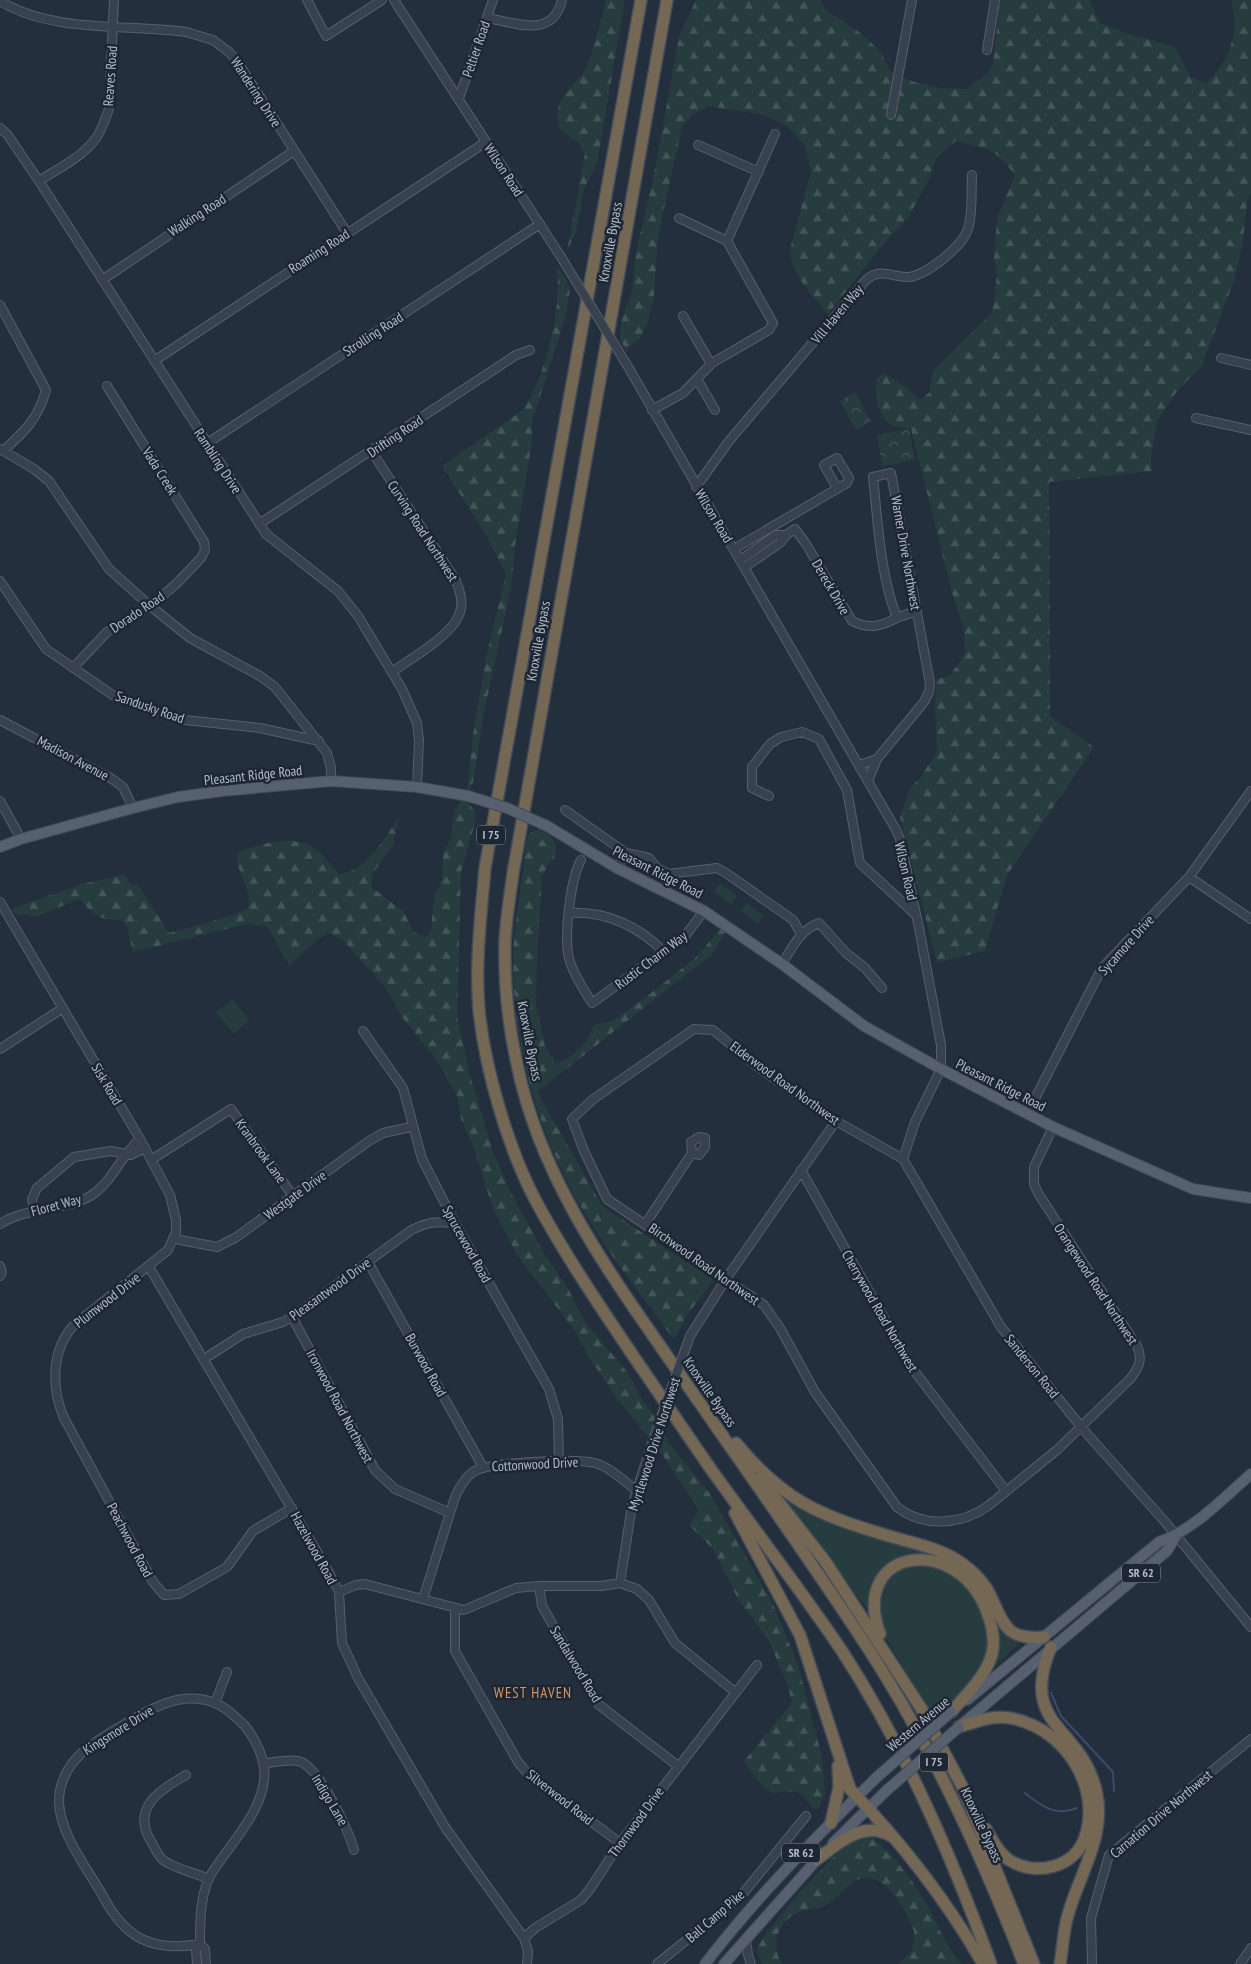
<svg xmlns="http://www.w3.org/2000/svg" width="1251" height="1964" font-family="'PT Sans Narrow',sans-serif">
<defs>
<pattern id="forest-firs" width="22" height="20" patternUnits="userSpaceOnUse" patternTransform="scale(1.25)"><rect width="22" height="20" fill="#263c3f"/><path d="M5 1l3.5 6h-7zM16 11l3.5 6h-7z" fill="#435659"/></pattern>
<pattern id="park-crowns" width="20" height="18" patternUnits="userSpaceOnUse" patternTransform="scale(1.25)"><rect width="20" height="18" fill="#263c3f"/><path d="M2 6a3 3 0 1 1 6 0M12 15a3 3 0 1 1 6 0" fill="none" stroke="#435659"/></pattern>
</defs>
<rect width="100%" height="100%" fill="#242f3e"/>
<!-- green -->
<path fill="#263c3f" d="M720,883l17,13 -6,9 -17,-14z
M747,903l17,13 -6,8 -17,-13z
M232,999l18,21 -16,14 -18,-21z
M775,1489l177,72 70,80 -33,31 2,-61 -60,-55 -17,-1 -19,7 -25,51z
M923,1563c11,4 23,7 32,14 22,18 44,58 29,87 -11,22 -33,36 -52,52l-45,-76 -8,-33 4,-18 7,-12 10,-8z"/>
<!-- forest -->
<path fill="url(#forest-firs)" d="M606,0h19l-28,163 -13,26 -8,42 -9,21 18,-98 -6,-11 -20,-14c-8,-38 19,-38 30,-68 7,-20 12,-41 17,-61z
M696,0h124l6,10 33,22 21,19 11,21 23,10 26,6 26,1 21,-15 6,-11 7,-63h89l11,23 26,10 49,14 15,30 16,6c24,-23 34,-50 25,-83h20v193l-4,9 -4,40 -8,36 -33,87 -27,29 -17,25 -7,37 1,15 -103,11 1,234 44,31 -87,128 -22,76 -48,12 -37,-146 10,-29 11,-11 16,-26 -2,-42 1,-29 14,-5 15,-21 -1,-25 -11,-33 -42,-167c-5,-1 -11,-1 -16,-3 -18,-6 -21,-33 -18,-48l6,-4 13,6 24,20 10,-8 2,-20 60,-59 5,-37 -3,-18 3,-40 18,-42c-18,-28 -28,-27 -59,-35l-18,14 -9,24 -20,37 -29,32 -52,66c-15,-18 -39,-42 -38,-65l21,-77 -6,-26 -18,-20 -23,-11 -56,-9 -15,9 -11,12 -24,109 -4,61 -7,27 -7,15 -11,7 -2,7 -7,-14 1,-16 12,-36 3,-34 20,-88 23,-129z
M556,265l9,12 5,11 -4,27 -34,107v19l-17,105 -4,42 -27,124 -11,70 -3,7 -4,1 2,-5 5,-51 13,-76 20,-84 -21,-41 -43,-67 81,-56c22,-32 41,-106 33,-145z
M462,801l6,1 6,8 1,13 -14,49 -4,144 13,59 23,77 15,35 36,66 25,37 7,16 11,18 41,49 13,25 22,30 5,14 42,52 63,110 25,61 24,92 3,37 -7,15h-5l-11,-14 -7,-4 -23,2 -14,-12 -14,-20 48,-58 -4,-17 -19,-45 -31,-42 -25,-50 -24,-24 10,-15 -35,-53 -49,-61 -27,-40 -13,-25 -58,-76 -24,-46 -19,-61 -13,-29 -4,-24 -21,-36 -34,-42 -17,-30 -42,-47 -14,-7 -9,5 -31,27 -22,-39 -20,-2 -114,28 -6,-26 -7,-7c-17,4 -30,-7 -40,-20l-43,17 -22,-2 -4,-5 71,-25 42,-9 8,10h6l31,48 65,-18 14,-7c5,-21 -14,-35 -10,-56 20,-7 52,-18 73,-6 10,5 20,19 28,28 27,-1 47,-38 60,-57l-6,29 -21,28 -1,13 32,24 11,21 12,5 5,-6 3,-32 8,-20 1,-26 7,-13 5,-31z
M536,830h5l12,8 3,9 -2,11 -5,5 -7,13 -5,82 -1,48 9,40 11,18c10,-3 29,-18 33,-28 2,-4 2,-7 5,-11l19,-4 33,-24 49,-39 26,-29 6,1 -16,25 -174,137 66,115 111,73 -28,36 -11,22 -3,-1c-30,-42 -63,-82 -89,-127 -44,-75 -70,-163 -70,-251 1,-39 10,-78 13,-117l3,-8z
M872,1838c25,18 45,49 60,76 9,18 16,36 30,50h-64l14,-13c0,-5 3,-13 2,-19 -5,-19 -31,-63 -55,-53 -13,5 -20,19 -33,26 -9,5 -20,4 -29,8 -19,8 -28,34 -14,51h-20l-5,-9 -1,-6c10,-22 76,-96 96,-108 5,-3 13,-3 19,-3z"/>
<!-- park -->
<path fill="url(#park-crowns)" d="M855,392l16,29 -15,9 -16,-29z
M909,429l6,31 -33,6 -5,-31z"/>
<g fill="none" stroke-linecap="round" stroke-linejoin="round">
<!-- stream -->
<path stroke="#394c67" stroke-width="2" d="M1051,1693l10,23 52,56 1,19
M1025,1793c16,13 31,24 52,15"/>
<!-- minor casing -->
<g stroke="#565f6c" stroke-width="10">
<path id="minor" d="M307,0l19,36 56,-36
M394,0l167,257
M0,1c52,32 126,23 186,31l27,8 16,12 8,9 110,172
M487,18c29,5 66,21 75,-18
M987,50l8,-50
M459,98l34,-98
M891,115l21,-115
M0,128l7,6 32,47 227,353 72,57 20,25 44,73 15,34 2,17 -2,47
M698,145l61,27
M39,181c18,-12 44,-24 57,-43 6,-8 9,-19 13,-29l5,-109
M679,218l48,23
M102,280l192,-129
M0,305l46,85c-8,29 -21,41 -43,61
M683,316l28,48
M1221,358l30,7
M154,361l332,-219
M627,365l268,463 5,11 19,89 22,117v24l-26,53 -12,37 98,168 81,101 84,95 85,104
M697,379l18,31
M652,410l31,-17 29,-30 57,-33 4,-7 -46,-82 48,-107
M1196,418l55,12
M206,444l334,-220
M0,449l34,20 15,12 60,88 40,36 41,33 70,38 15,11 52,66 4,15v13
M372,452l83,127c5,12 10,25 3,38 -9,20 -48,42 -66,55
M696,487l33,-46 137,-161c14,-12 24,-4 40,-3 18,1 57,-31 62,-48 5,-16 3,-37 4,-54
M259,524l257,-169 14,-5
M734,549l113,-66 2,-5 -12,-20 -13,7 13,23
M740,560l36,-25h10
M745,567l35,-24 6,-8 9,-6 11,15 46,77c29,14 38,-5 64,-9
M0,581l46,68 71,49 68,22 75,8 59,13
M73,668l34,-36 46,-28 23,-20 25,-26 4,-8 -1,-8 -97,-156
M0,720l112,59 11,8 10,21
M860,765l17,-6 47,-57 5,-10 1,-9 -39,-210 -18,4c5,46 7,97 24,141
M868,781l9,-22
M769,796l-17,-8v-21l18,-23 11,-7 21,-5 17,7 28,51 13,73 56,52
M0,801l21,38
M565,810l61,43 23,5 8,10 11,6 49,-6 9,5 67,47 8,14
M581,860c-11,20 -18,81 -11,102 5,15 14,28 22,41l93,-67 19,-25
M617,868l9,-15
M1189,877l62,42
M0,902l140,237 30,56 6,25v12l-8,18 -94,75c-23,25 -23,63 -10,93l89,164 11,13 15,-1 48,-27 26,-36 39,-23
M569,913c37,-2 69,13 95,39
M782,964c10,-16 18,-34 37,-41l27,30 19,15 17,20
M363,1031l40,57 19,71 33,64 94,166 9,30 1,43
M0,1049l63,-41
M1027,1114l75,-146 87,-91 62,-86
M903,1159l-67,-38 -77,-53 -46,-38 -19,-1 -102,71 -20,19 12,32 23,48 157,106 16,23 35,64 82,115c27,21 64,18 91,-1l69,-56 73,-71c9,-11 13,-20 7,-33l-99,-153 -4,-9v-17l19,-40
M151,1160l80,-51 62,87
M801,1170l111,198 94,123
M34,1211l-2,-12 5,-11 37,-31 37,-6 20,4 14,-7
M646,1223l46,-70 -1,-11 8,-5 6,1v9l-6,8 -7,-2
M0,1224c28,-18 67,-13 92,-29 21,-14 29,-40 48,-56
M175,1239l42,8 18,-9 134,-97 14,-8 28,-6
M368,1262l115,205
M0,1266l2,6 -2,4
M149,1267l177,300 13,25 3,51 16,35 87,149 79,111 4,13 -1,13
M292,1317l83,153 20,19 55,24
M690,1336l36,-57 110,-158
M204,1359l39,-25 40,-12 9,-5 118,-86c16,-9 27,-10 45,-8
M620,1583l17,6 12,11 26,43 60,49
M620,1583l12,-78 25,-77
M539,1586l3,20 56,98 80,62
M339,1592l17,-7 9,-1 99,26 52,-22 23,-2h62l19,-3
M423,1599l32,-102c4,-9 10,-19 18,-25 14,-10 104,-14 122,-9 15,4 29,18 42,28
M455,1608v43l63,111 10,12 92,69
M215,1703l12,-31
M263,1764c11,-2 24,-5 35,-3 21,4 51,70 56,89
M186,1775c-27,15 -56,34 -34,68 3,5 6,12 10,16 8,8 35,15 47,20
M524,1938l11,-10 46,-28 9,-11 30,-46 137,-178
M746,1939l2,16 3,9
M200,1944l5,5 1,15
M197,1964l-1,-14 4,-6c0,-21 0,-44 8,-64 3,-7 8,-13 12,-19 19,-27 48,-59 44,-94 -2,-14 -10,-30 -19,-41 -8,-8 -19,-19 -30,-23 -33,-13 -64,5 -92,22 -30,17 -64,37 -64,77 1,33 29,67 45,96 22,41 49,54 96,46
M657,1964l84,-68 65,-80
M1092,1964l-1,-46 18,-63 142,-116
M1240,1964l11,-16"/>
</g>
<!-- major casing -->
<g stroke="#414a57" stroke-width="12">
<path id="major" d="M547,826l70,42 87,43 78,53 82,62 77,43 112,58 140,62 58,9
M0,847l21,-8 112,-31 45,-11 44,-6 109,-10 86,6 51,9
M967,1700l192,-158c36,-13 63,-43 92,-68
M960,1726l207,-175 9,-15
M833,1843l53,-52
M705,1964c52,-68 112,-128 172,-187
M724,1964l97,-109"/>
</g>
<!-- highway casing -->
<g stroke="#434c59" stroke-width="14">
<path id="highway" d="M641,0l-156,868c-4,47 -10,94 -6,142 6,60 30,142 59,195 29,53 63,103 96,152 25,36 49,72 74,108 44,62 91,122 134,186 63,97 109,204 149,313
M667,0l-154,873c-3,23 -7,46 -8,68 -1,41 3,83 12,123 23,116 96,214 162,309 60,87 121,172 179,260 69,103 121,216 166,331
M736,1443c48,58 82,72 153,93 24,7 50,12 71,26 13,9 26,22 32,37 13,28 16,41 52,38
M760,1478l65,83 96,147 42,80 71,176
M735,1513l65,122 50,154c50,52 97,112 133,175
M880,1634c-32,-88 81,-102 108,-19 5,14 8,31 2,45 -8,20 -25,36 -39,52
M1051,1647c-34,82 33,78 46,148 8,43 -18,80 -29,120 -5,16 -5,33 -8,49
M959,1727c18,-6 36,-13 56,-8 49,11 87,67 70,118 -10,31 -50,40 -76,23 -10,-7 -17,-20 -23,-31
M831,1823l8,-36 -1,-21
M816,1860c22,-16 47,-41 75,-24"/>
</g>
<!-- minor -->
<use href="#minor" stroke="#38414e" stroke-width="8"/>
<!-- major -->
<use href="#major" stroke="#56606e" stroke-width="10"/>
<!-- highway -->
<use href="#highway" stroke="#746855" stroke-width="11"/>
<!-- minor-bridge casing -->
<g stroke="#565f6c" stroke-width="10" stroke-linecap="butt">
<path id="minor-bridge" d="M561,257l66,108
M657,1428l33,-92"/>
</g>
<!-- major-bridge casing -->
<g stroke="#414a57" stroke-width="12" stroke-linecap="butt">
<path id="major-bridge" d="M468,796l39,12 40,18
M877,1777l74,-65
M886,1791l73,-64"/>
</g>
<!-- minor-bridge -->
<use href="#minor-bridge" stroke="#38414e" stroke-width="8"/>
<!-- major-bridge -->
<use href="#major-bridge" stroke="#56606e" stroke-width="10"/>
</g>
<g text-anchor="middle" stroke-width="5" stroke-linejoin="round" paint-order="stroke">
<!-- shield labels -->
<g fill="#1d2633" stroke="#878f9c" stroke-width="1">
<rect x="477" y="825.5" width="28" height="19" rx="4"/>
<rect x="1122" y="1563.5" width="38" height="19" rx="4"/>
<rect x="920" y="1752.5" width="28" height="19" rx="4"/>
<rect x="782" y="1843.5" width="38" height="19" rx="4"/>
</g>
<g font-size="12" font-weight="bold" fill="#b4bcc9">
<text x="491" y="839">I 75</text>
<text x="1141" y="1577">SR 62</text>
<text x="934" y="1766">I 75</text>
<text x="801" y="1857">SR 62</text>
</g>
<!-- street labels -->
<g font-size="14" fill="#b4bcc9" stroke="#1d2633">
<text transform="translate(476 49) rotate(-71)" y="5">Peltier Road</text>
<text transform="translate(110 76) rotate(-86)" y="5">Reaves Road</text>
<text transform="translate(256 92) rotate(57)" y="5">Wandering Drive</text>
<text transform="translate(504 170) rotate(57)" y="5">Wilson Road</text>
<text transform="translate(197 215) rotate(-33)" y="5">Walking Road</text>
<text transform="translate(610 242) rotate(-80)" y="5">Knoxville Bypass</text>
<text transform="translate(319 251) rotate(-33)" y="5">Roaming Road</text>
<text transform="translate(837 314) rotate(-50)" y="5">Vill Haven Way</text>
<text transform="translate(373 334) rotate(-33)" y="5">Strolling Road</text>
<text transform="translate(395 436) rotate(-34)" y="5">Drifting Road</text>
<text transform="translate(218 461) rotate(57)" y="5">Rambling Drive</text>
<text transform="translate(160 471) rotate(58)" y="5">Vada Creek</text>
<text transform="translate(714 516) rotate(59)" y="5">Wilson Road</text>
<text transform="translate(423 531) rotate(57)" y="5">Curving Road Northwest</text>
<text transform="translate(906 553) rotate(80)" y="5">Warner Drive Northwest</text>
<text transform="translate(831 587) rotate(60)" y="5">Dereck Drive</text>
<text transform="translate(137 612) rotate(-34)" y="5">Dorado Road</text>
<text transform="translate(538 641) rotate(-80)" y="5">Knoxville Bypass</text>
<text transform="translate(150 707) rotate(19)" y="5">Sandusky Road</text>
<text transform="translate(73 758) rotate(28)" y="5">Madison Avenue</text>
<text transform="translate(253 775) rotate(-6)" y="5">Pleasant Ridge Road</text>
<text transform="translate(906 871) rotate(77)" y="5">Wilson Road</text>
<text transform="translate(658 872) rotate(27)" y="5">Pleasant Ridge Road</text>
<text transform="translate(1126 945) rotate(-48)" y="5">Sycamore Drive</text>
<text transform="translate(651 960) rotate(-37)" y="5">Rustic Charm Way</text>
<text transform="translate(530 1041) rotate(79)" y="5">Knoxville Bypass</text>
<text transform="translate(785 1083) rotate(36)" y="5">Elderwood Road Northwest</text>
<text transform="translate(107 1084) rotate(59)" y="5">Sisk Road</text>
<text transform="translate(1001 1085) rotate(27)" y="5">Pleasant Ridge Road</text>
<text transform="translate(261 1151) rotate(54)" y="5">Kranbrook Lane</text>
<text transform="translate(295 1195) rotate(-36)" y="5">Westgate Drive</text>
<text transform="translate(56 1205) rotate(-15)" y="5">Floret Way</text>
<text transform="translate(467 1244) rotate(61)" y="5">Sprucewood Road</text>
<text transform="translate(704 1264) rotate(35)" y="5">Birchwood Road Northwest</text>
<text transform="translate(1096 1284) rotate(57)" y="5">Orangewood Road Northwest</text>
<text transform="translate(330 1289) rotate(-36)" y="5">Pleasantwood Drive</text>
<text transform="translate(107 1300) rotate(-38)" y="5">Plumwood Drive</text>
<text transform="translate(880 1311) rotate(60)" y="5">Cherrywood Road Northwest</text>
<text transform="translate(426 1365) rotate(61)" y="5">Burwood Road</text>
<text transform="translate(1032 1366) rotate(51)" y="5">Sanderson Road</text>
<text transform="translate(710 1392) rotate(55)" y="5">Knoxville Bypass</text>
<text transform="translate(340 1406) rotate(62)" y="5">Ironwood Road Northwest</text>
<text transform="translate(654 1444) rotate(-72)" y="5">Myrtlewood Drive Northwest</text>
<text transform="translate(535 1464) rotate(-3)" y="5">Cottonwood Drive</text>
<text transform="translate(130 1540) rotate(62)" y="5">Peachwood Road</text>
<text transform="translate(314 1548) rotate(61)" y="5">Hazelwood Road</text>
<text transform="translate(576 1664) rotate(59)" y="5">Sandalwood Road</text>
<text transform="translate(918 1724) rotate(-40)" y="5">Western Avenue</text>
<text transform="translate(118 1730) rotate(-32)" y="5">Kingsmore Drive</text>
<text transform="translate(560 1797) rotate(38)" y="5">Silverwood Road</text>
<text transform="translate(330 1800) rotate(59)" y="5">Indigo Lane</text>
<text transform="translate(1161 1814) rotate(-40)" y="5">Carnation Drive Northwest</text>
<text transform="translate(636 1822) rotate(-54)" y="5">Thornwood Drive</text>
<text transform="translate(982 1825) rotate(65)" y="5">Knoxville Bypass</text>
<text transform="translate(715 1916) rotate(-41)" y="5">Ball Camp Pike</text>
</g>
<!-- neighbourhood labels -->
<g font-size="15" letter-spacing="1" fill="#d59563" stroke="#1d2633">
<text x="533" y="1698">WEST HAVEN</text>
</g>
</g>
</svg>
